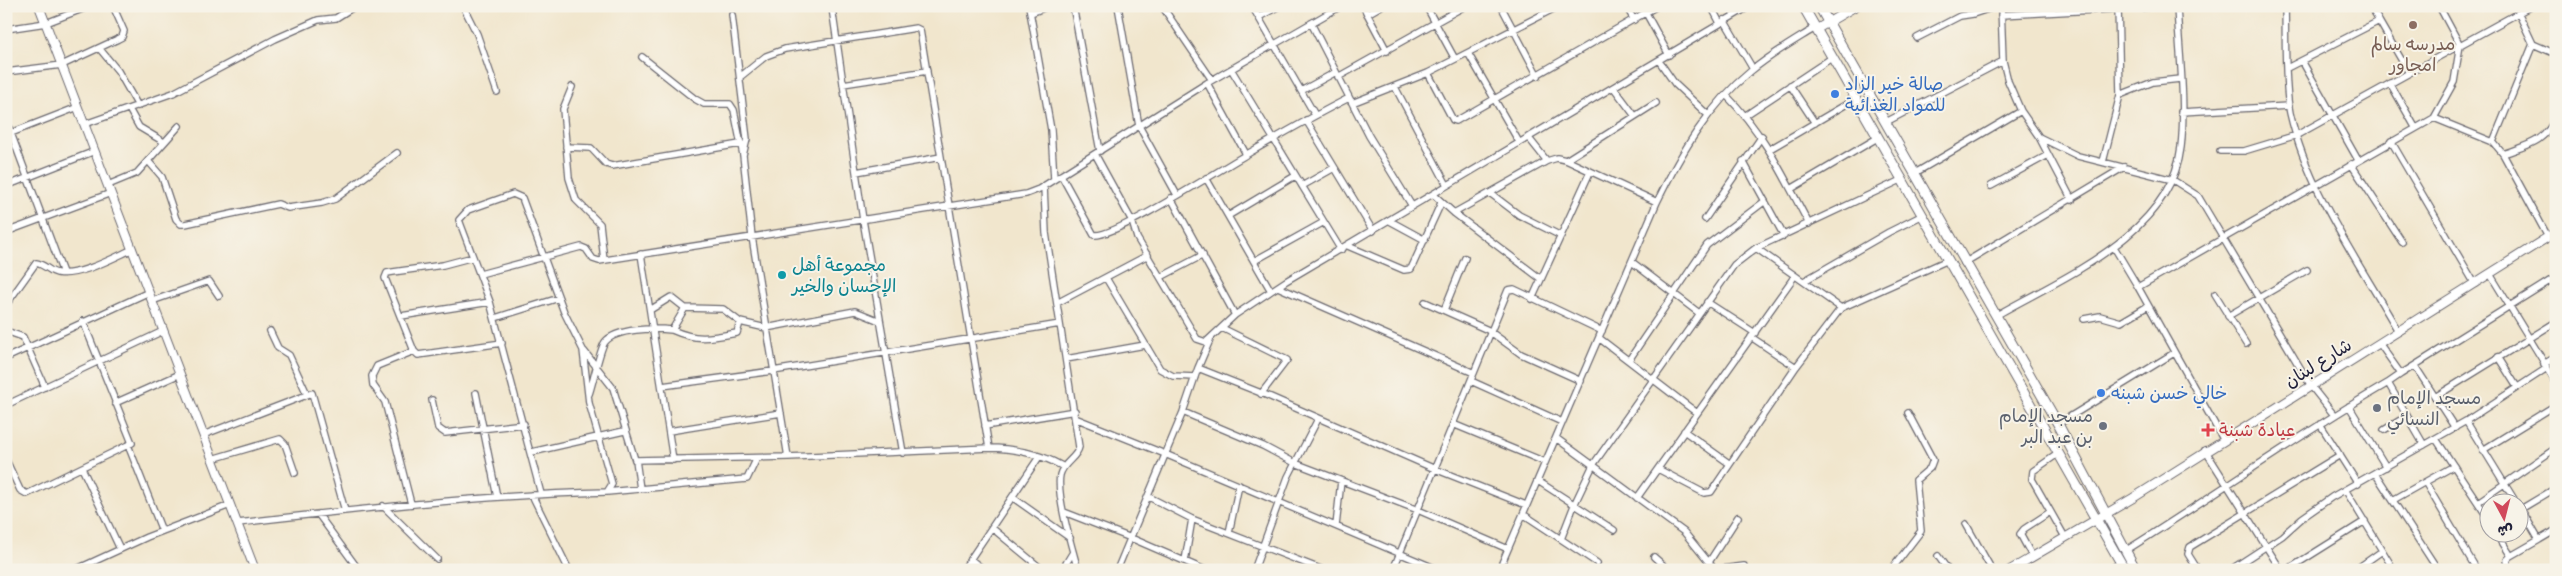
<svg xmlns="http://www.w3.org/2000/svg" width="2562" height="576" font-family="'Patrick Hand','Playpen Sans Arabic',sans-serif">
<rect width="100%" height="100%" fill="#f7f3e8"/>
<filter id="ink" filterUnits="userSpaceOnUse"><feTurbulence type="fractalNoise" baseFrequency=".02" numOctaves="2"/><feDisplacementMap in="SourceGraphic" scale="10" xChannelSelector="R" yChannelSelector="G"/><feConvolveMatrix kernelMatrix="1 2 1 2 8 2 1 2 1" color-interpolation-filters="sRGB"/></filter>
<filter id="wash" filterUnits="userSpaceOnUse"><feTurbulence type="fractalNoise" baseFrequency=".0096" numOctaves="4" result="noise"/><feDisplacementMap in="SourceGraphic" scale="20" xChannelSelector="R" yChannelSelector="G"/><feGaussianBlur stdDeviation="1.12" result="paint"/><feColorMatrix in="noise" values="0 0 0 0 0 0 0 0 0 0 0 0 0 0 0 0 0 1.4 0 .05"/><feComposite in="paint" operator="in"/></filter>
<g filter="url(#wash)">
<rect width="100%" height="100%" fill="#f1e6cd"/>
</g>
<g filter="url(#ink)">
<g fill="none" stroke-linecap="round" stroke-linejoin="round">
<!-- street casing -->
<g stroke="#6a676e" stroke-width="8">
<path id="street" d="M463,6l14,28 20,58
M1029,6l22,124 3,49
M1073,6l27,145
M1118,6l21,120 38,69
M1162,6l50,74
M1252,6l63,109
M1363,6l24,45
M1426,6l29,53
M1501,6l37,70
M1626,6l8,14
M1711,6l9,17
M2001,6l2,55 5,20 13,30 18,26 39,19 95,24 25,16 113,190 23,29
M2285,6c1,31 -1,78 5,107 18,79 69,149 108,218
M2370,6l9,15
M832,8l31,212 40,233
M1031,13l17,-7
M1646,13l23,42
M1367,14l14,-8
M2519,14l14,30 -40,98 10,12 45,83
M732,15l15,124 -4,16
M2001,15l167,-9
M1259,17l20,-11
M1724,20l29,49
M1311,23l58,113 43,70
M6,29l40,-6 44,-17
M1917,38l43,-22 13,-2 24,-8
M2533,44l23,10
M99,48l19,23 20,35
M1468,53l51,89
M642,57l53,42 9,5h26l4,6 9,45 9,82 36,220 201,-9
M1659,61l16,23 33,31
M2302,61l56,99
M2287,68l92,-47 30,52
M1231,69l110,181
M6,72l56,-7 56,-26 4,-2 2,-6 -11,-25
M1428,73l25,47 3,1 201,-115
M740,77l26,-21 19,-7 131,-21 4,2 69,418c24,0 52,6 73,18
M1338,77l127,-71
M1207,83l39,71
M2390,83l25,44
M843,84l84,-13
M1790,85l25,38
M572,87l-9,22 6,69 7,22 24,24 4,36
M1395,87l52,98
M1614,88l21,28
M1301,91l35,-19
M1726,95c38,38 58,82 83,129
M2120,95l33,-13 27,-3
M1352,103l76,-30 131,-67
M129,109l10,18 25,15
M2181,112l108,-6
M1746,115l87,-58
M2434,118l59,24
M6,120l57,153
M1306,120l67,111
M1886,122l117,-61
M85,124l88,-31 102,-54 43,-19 18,-2 19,-12
M11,133l67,-26
M1528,137l19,24
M2039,137l33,63
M2391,141l84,143
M566,147l25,1 15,16 6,2 128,-22
M1770,149l87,-51
M2220,151h24l53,-16 163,-90 -21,-39
M1095,154l37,67 5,17 60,101 9,3 29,-27 51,-34 464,-275
M2503,154c24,-9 42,-11 53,-37
M1566,160l90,-57
M1743,161l41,75
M149,162l13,15 14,42 5,5h4l93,-20 10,4 34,-5 13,-4 62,-46
M2103,162l17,-67 -2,-89
M2351,164l51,78
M856,172l85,-15
M1915,173l106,-62
M1061,175l33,60c20,3 130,-68 155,-82 33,-19 66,-38 100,-55
M1206,178l65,113
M108,185l29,-12 42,-47
M6,186l89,-35
M1044,186l2,47 33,214c-2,11 -16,15 -19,28 -4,20 12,73 18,95
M1302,186l32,-18
M1991,186l57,-31
M1791,189l88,-52
M1490,193l29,22 42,21
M1433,194l21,19 87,66
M1171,198l64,117
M1454,213l93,-52 10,-3 9,2 91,42
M1228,216l67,-40
M1705,219l57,-83
M1390,221l35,19
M6,232l105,-39
M1348,246l56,24 7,-1 30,-66
M2114,247l24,40
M1756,248l85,60
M641,254l32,206
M473,257l-30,8 -50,7 -6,1 -2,5 29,73 4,4 84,-12
M1254,261l70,-39
M1632,262l67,51
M1964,263l160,-96
M480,274l101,-27 5,2 7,10 6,2 427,-67 13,-5 168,-106 134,-77
M2490,274l66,108
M1161,277l42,-22
M1106,278l54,91 13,7 22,1
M1804,281l85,-49 34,-17
M1278,287l196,86
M2215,294l31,50
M1532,299l58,-127
M152,301l57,-20 10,15
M1425,302l63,28 33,24 60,27
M1707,302l48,31
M1057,303l91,-48
M6,305l30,-42c8,1 14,9 21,10 22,4 56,-15 76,-24
M650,310l21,-13 14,11 38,1 17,13 26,6 89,-17 25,10
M1444,310l21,-52
M401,316l89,-14
M1995,316c68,-39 176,-82 186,-169 5,-43 -2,-97 -4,-141
M2228,316l79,-46
M495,318l64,-20
M2084,319l16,-3 21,6 27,-16
M1222,328l65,32 -26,34
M672,330c25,11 38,8 65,3l3,-11
M6,331l17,6 22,50
M270,331l8,17 11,7 18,39
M1751,337l45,30
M1599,338l98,75
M1210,340l-12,28 68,27 169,74 91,36
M2379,343l22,31 -13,9 36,62
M584,351l29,37 22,72 153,-3
M2498,357l19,30
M6,358l143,-66
M1066,359l79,-14
M1629,360l78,-115 58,-44
M2544,364l12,-7
M2415,366l40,62
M2401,374l155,-97
M1471,381l91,41
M662,386l111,-15 287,-47
M476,393l21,104
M589,394c4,-11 11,-46 16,-52 11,-14 50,-14 67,-12l13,-22
M2435,397l121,-75
M432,400l6,28 7,5 79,-9
M115,403l65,-29
M6,405l157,-74
M2349,406l37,61
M1183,412l80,34 32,17 123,47 90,39
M1075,418l90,36 274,116
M2466,421l51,83
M1453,424l92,38
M2058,424l116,-71
M2320,424l38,60
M985,426l90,-15
M2384,430l23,-14
M669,431l112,-18
M1684,431l46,33
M203,435l109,-42 33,118
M1556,438l128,94 31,38
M2223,439l-85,-152 296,-169 20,-36 6,-37 71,-39
M2436,439l54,82
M128,445l34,86
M2205,450l76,120
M2483,450l73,-45
M532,452l92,-21
M2059,453l-26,18 -1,8 33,58
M212,459l68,-20 5,5 10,29
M6,460l14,30 7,4 105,-51 -49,-122
M636,460l4,29
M82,468l38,81
M1658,469l46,24 7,-1 85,-125 45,-59 107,-48
M2375,473l63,97
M1538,481l76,49
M2425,482l29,-16
M2346,491l48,79
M607,492l140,-13 10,-21
M532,495l37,75
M1012,497l58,41
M1149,497l43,22 131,51
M1637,498l157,-221
M2393,500l32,-18 52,88
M2478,502l78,-54
M411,504l-26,-102 -12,-17 -1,-9 5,-10 37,-15
M383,506l54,53
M2521,509l35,-21
M1064,512l67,26 74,32
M318,514l41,56
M1523,514l74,49
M237,523c123,-14 246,-28 370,-31l5,-8 -23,-81 -6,-53 -19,-38 -42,-114 -9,-4 -45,16 -9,10 31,82 51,192
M1966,524l26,46
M1336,526l5,-45
M992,528l51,42
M1229,533l10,-48
M2497,534l14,22 -4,4 2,10
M1561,539l14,-36 18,-38 141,-200 22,-17 147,-69
M2539,540l17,-10
M2125,551c89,-55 173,-116 263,-168
M1938,556l10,14
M2032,556l-12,-22 4,-5 26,-17
M2511,556l28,-16 -19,-33
M1654,557l9,8 3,5
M970,559l14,11
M1185,561l7,-42
M1709,562l29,-45
M75,570l72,-33 83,-32
M963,570l76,-113
M1062,570l11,-18
M1117,570l66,-158 15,-44
M1254,570l34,-93 30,-58
M1393,570l115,-280 6,-1 88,42
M1499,570l158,-368c24,-49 51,-96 94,-131 19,-16 40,-28 61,-41l3,-5
M1714,570l30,-4
M1891,570l30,-39 -5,-51 14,-12 3,-8 -25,-47
M2109,570l12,-7
M2198,570l-10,-16 2,-7 150,-92
M2230,570l52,-34 20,-18 30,-21 134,-76 81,-53
M2287,570l78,-49
M2355,570l27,-19"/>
</g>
<!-- secondary casing -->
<g stroke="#6a676e" stroke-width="10">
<path id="secondary" d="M39,6l216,564
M1817,29l39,-23
M2010,570l123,-72 423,-266"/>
</g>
<!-- primary casing -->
<g stroke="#6a676e" stroke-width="11">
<path id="primary" d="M1803,6l322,564
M1819,6l239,418 78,146"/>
</g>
<!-- street -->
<use href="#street" stroke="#fff" stroke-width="5.5"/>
<!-- secondary -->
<use href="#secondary" stroke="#fff" stroke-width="8"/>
<!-- primary -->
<use href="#primary" stroke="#fff" stroke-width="9"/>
</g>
</g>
<!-- markers -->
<circle fill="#8d6e63" stroke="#f7f3e8" stroke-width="2" cx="2413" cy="25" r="5"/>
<g fill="#3f7fe0" stroke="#f7f3e8" stroke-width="2">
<circle cx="1835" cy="94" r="5"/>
<circle cx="2101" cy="393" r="5"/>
</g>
<circle fill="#0f9aa8" stroke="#f7f3e8" stroke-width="2" cx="782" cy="275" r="5"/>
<g fill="#6b7280" stroke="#f7f3e8" stroke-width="2">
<circle cx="2377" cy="408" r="5"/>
<circle cx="2103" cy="426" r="5"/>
</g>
<path fill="#e0444e" stroke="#f7f3e8" stroke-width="2" d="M2205.5 422.5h5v5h5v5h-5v5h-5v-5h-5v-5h5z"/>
<g text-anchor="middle" stroke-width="4" stroke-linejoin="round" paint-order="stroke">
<!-- education labels -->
<g font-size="18" fill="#785e54" stroke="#f7f3e8">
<text x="2413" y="50">مدرسه سالم<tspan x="2413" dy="21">امجاور</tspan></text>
</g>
<!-- shop labels -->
<g font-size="18" fill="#366cbe" stroke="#f7f3e8" text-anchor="start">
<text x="1845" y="90">صالة خير الزاد<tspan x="1845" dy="21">للمواد الغذائية</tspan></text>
<text x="2111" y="399">خالي خسن شبنه</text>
</g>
<!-- culture labels -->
<g font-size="18" fill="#0d838f" stroke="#f7f3e8" text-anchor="start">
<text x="792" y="271">مجموعة أهل<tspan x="792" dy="21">الإحسان والخير</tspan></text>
</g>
<!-- street labels -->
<g font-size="18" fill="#22223b" stroke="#f7f3e8">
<text transform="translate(2318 363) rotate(-32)" y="6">شارع لبنان</text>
</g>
<!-- worship labels -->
<g font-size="18" fill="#5b616d" stroke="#f7f3e8" text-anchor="start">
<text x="2387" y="404">مسجد الإمام<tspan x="2387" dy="21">النسائي</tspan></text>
<text x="2093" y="422" text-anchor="end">مسجد الإمام<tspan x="2093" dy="21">بن عبد البر</tspan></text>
</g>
<!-- health labels -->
<g font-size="18" fill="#be3a42" stroke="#f7f3e8" text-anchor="start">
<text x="2219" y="436">عيادة شبنة</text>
</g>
</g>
<!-- margin -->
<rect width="2562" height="576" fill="none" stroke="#f7f3e8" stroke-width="25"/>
<!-- north arrow -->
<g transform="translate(2504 518) rotate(173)"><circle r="24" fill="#f7f3e8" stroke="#a29fa3"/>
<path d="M0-4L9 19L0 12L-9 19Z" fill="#d1495b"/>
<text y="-8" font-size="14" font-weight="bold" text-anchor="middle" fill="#22223b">ش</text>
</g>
</svg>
